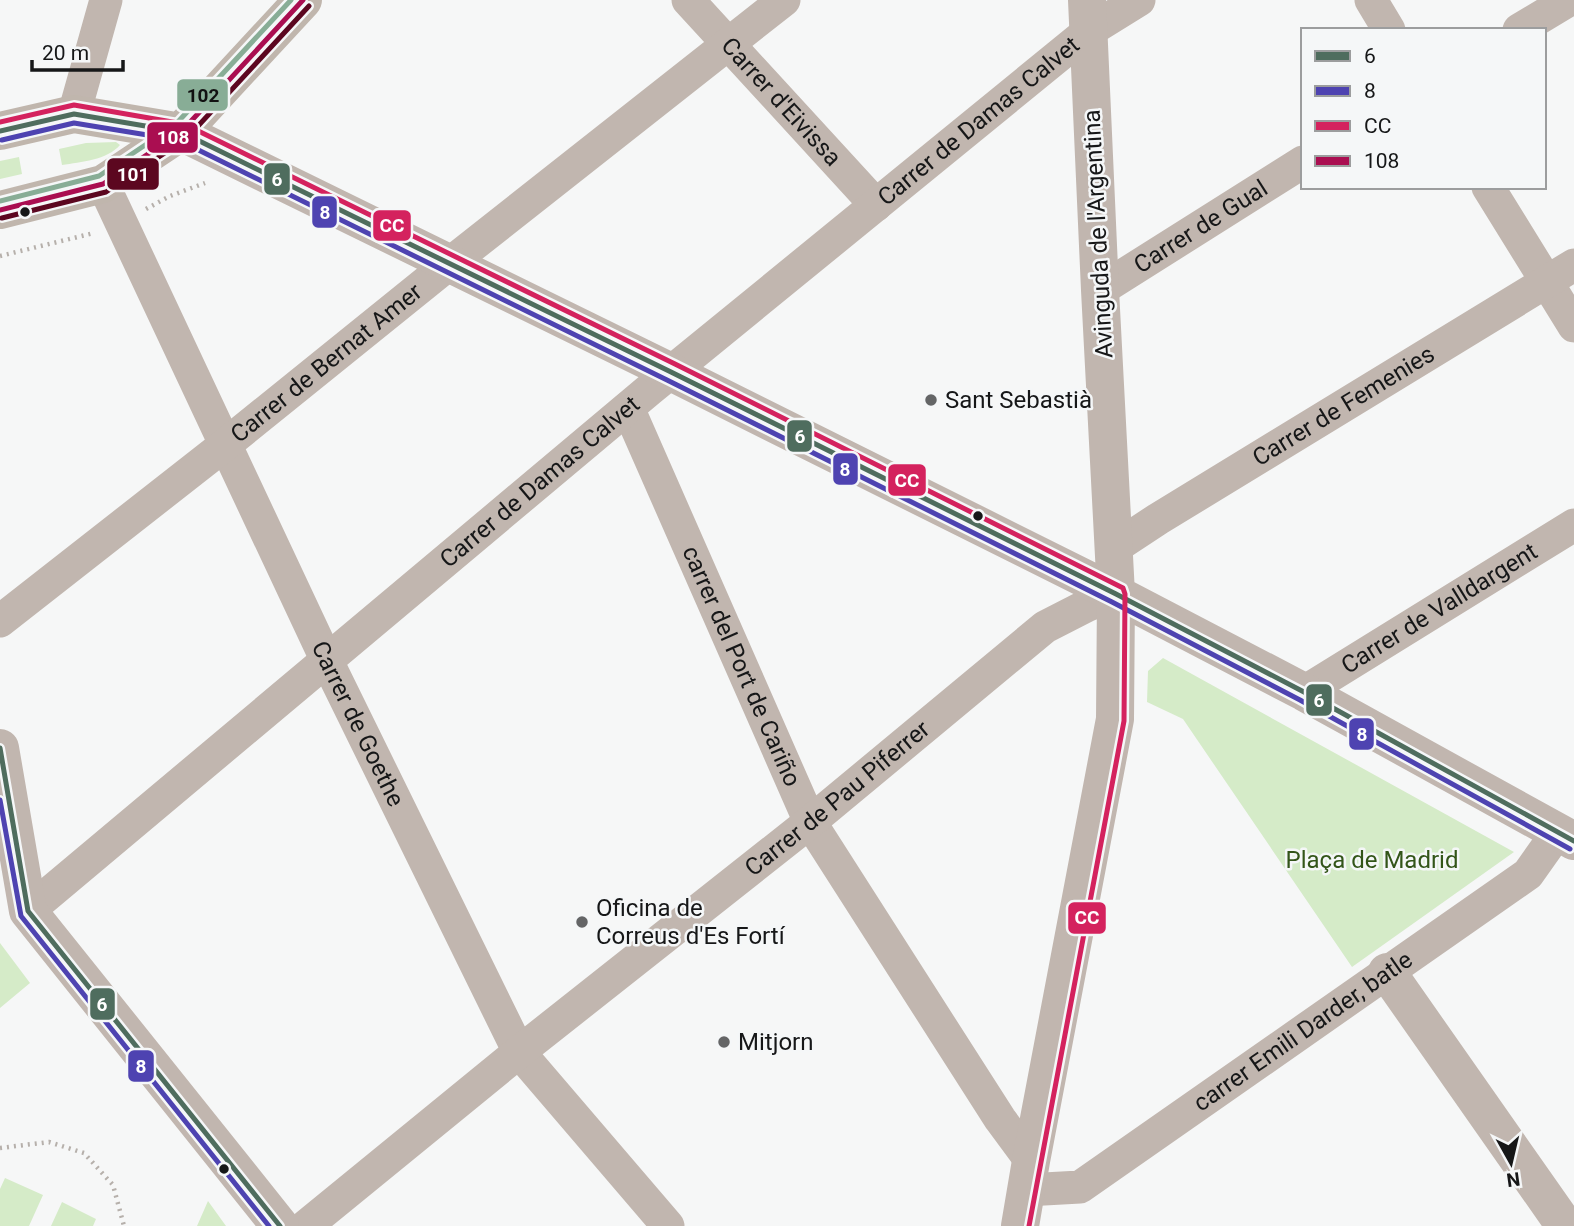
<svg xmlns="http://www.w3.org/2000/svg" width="1574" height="1226" font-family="Roboto,sans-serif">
<rect width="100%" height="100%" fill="#f6f7f7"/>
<!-- green -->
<path fill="#d5ebc8" d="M116,142l4,3c-13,15 -39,17 -58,20l-3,-16 27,-6z
M19,157l3,17 -22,5v-18z
M1163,658l351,194 -162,115 -169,-248 -36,-17 1,-31z
M0,943l30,40 -30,25z
M5,1178l38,17 -14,31h-29v-37z
M208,1201l18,25h-29z
M62,1202l34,17 -3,7h-42z"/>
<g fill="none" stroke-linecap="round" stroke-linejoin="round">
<!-- path -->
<path stroke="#b6b0ab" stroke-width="4.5" stroke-dasharray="2 5" stroke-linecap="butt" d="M146,209l24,-13 35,-13
M0,256l94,-23
M0,1148l49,-6 35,11 29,32 11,41"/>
<!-- minor -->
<g stroke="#c1b6af" stroke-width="33">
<path id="s1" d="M688,0l188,205"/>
<path d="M1371,0l18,30"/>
<path d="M1519,30l50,-30"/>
<path d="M74,114l32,-114"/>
<path id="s2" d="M103,184l224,477 192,391 149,174"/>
<path d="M1488,187l86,139"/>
<path id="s3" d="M1100,290l203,-128"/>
<path id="s4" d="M628,408l182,414 190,297 31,42"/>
<path id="s5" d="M1114,548l44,-29 416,-254"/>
<path id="s6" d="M0,621l226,-177 223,-180 335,-264"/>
<path id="s7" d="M1304,692l270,-167"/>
<path id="s8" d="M28,911l621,-521 440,-359 50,-31"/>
<path id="s9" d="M1026,1190l54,-3 448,-313 29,-41"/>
<path id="s10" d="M306,1226l213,-174 291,-230 235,-195 41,-21 30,-12"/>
</g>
<!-- tertiary -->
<path stroke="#c1b6af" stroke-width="38" d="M181,132l490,240 445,222 188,98 270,149
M0,748l28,163 252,315
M1387,972l178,254
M1020,1226l11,-65 84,-442 1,-125 -16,-304 -13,-290"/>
<!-- secondary -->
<path stroke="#c0b6ad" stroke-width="38" d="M0,131l74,-17 107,18
M0,210l103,-26 78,-52 122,-132"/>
<!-- bus-1 casing -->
<g stroke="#f5f7f8" stroke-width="10">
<path id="bus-1" d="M0,131l74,-17 107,18 490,240 445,222 188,98 270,149
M0,748l28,163 252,315"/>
</g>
<!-- bus-2 casing -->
<g stroke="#f5f7f8" stroke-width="10">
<path id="bus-2" d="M2,140l72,-17 104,17 489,240 445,222 188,98 270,149
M0,800l21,116 248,310"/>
</g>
<!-- bus-3 casing -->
<g stroke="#f5f7f8" stroke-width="10">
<path id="bus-3" d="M0,122l74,-17 110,19 491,240 448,224 2,6 -1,127 -95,505"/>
</g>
<!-- bus-4 casing -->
<g stroke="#f5f7f8" stroke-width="10">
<path id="bus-4" d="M0,210l103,-26 78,-52 122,-132"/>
</g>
<!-- bus-5 casing -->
<g stroke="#f5f7f8" stroke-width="10">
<path id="bus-5" d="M2,218l104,-26 80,-53 123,-133"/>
</g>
<!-- bus-6 casing -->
<g stroke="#f5f7f8" stroke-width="10">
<path id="bus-6" d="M0,201l99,-25 76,-51 116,-125"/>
</g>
<!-- bus-1 -->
<use href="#bus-1" stroke="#4f6d5e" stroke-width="5"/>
<!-- bus-2 -->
<use href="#bus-2" stroke="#4e43b1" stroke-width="5"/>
<!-- bus-3 -->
<use href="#bus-3" stroke="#d4225e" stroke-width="5"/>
<!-- bus-4 -->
<use href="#bus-4" stroke="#aa0e51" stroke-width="5"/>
<!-- bus-5 -->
<use href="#bus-5" stroke="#5c0720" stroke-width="5"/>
<!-- bus-6 -->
<use href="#bus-6" stroke="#88ad96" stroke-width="5"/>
</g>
<!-- markers -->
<g fill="#161718" stroke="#f5f7f8" stroke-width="2.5">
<circle cx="25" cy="212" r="6"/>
<circle cx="978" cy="516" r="6"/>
<circle cx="224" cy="1169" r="6"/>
</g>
<g fill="#646566" stroke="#f5f7f8" stroke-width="2.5">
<circle cx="931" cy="400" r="7"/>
<circle cx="582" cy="922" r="7"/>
<circle cx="724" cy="1042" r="7"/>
</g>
<g text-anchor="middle" stroke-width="5" stroke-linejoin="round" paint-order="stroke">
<!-- street labels -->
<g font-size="24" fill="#161718" stroke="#f5f7f8">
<text dy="8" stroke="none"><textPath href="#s1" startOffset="138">Carrer d'Eivissa</textPath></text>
<text dy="8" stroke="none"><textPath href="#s8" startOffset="1236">Carrer de Damas Calvet</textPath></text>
<text dy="8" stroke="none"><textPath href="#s3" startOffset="119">Carrer de Gual</textPath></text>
<text transform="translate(1098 234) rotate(-93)" y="8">Avinguda de l'Argentina</text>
<text dy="8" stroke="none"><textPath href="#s6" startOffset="416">Carrer de Bernat Amer</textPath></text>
<text dy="8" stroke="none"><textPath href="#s5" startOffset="270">Carrer de Femenies</textPath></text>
<text dy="8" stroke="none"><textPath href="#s8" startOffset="668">Carrer de Damas Calvet</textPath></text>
<text dy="8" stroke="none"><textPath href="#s7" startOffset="159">Carrer de Valldargent</textPath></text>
<text dy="8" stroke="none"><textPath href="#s4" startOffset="282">carrer del Port de Cariño</textPath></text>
<text dy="8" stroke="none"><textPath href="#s2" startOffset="597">Carrer de Goethe</textPath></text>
<text dy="8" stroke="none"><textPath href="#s10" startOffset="682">Carrer de Pau Piferrer</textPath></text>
<text dy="8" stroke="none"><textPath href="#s9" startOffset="326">carrer Emili Darder, batle</textPath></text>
</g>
<!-- poi labels -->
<g font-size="24" fill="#161718" stroke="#f5f7f8" text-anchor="start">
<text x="945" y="408">Sant Sebastià</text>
<text x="596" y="916">Oficina de<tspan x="596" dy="28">Correus d'Es Fortí</tspan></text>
<text x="738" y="1050">Mitjorn</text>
</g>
<!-- park labels -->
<g font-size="24" fill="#335519" stroke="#f5f7f8">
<text x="1372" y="868">Plaça de Madrid</text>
</g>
</g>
<g stroke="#f5f7f8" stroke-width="2.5">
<rect x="176" y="78" width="53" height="34" rx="7" fill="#88ad96"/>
<rect x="146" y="121" width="53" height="33" rx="7" fill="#aa0e51"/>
<rect x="106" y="157" width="54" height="34" rx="7" fill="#5c0720"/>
<rect x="263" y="162" width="28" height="34" rx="7" fill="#4f6d5e"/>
<rect x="311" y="195" width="27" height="34" rx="7" fill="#4e43b1"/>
<rect x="372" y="209" width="40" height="33" rx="7" fill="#d4225e"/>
<rect x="786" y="419" width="27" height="34" rx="7" fill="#4f6d5e"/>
<rect x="832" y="452" width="27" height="34" rx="7" fill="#4e43b1"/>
<rect x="887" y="463" width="40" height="34" rx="7" fill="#d4225e"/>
<rect x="1305" y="683" width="28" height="34" rx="7" fill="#4f6d5e"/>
<rect x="1348" y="717" width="27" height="34" rx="7" fill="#4e43b1"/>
<rect x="1067" y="901" width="40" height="34" rx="7" fill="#d4225e"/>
<rect x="89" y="987" width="27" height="34" rx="7" fill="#4f6d5e"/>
<rect x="127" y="1049" width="28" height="34" rx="7" fill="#4e43b1"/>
</g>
<g font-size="19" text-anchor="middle" font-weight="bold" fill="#fff">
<text x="173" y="144">108</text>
<text x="133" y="181">101</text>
<text x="277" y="186">6</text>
<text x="325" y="219">8</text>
<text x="392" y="232">CC</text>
<text x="800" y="443">6</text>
<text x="845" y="476">8</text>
<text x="907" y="487">CC</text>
<text x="1319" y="707">6</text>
<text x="1362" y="741">8</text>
<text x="1087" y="924">CC</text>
<text x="102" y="1011">6</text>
<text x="141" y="1073">8</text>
</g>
<g font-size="19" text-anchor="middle" font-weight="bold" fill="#111">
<text x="203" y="102">102</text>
</g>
<!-- legend -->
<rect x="1301" y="28" width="245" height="161" fill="#f5f7f8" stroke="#9c9d9e" stroke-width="2"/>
<rect x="1315" y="51" width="35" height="10" fill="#4f6d5e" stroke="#9c9d9e" stroke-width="2"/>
<text x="1364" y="63" font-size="21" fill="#161718">6</text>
<rect x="1315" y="86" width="35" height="10" fill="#4e43b1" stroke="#9c9d9e" stroke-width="2"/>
<text x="1364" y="98" font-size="21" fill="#161718">8</text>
<rect x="1315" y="121" width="35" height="10" fill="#d4225e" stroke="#9c9d9e" stroke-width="2"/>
<text x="1364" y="133" font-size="21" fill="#161718">CC</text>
<rect x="1315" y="156" width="35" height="10" fill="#aa0e51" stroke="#9c9d9e" stroke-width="2"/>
<text x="1364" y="168" font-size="21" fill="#161718">108</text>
<!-- north arrow -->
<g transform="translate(1511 1163) rotate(172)" stroke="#f5f7f8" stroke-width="5" paint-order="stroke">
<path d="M0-5L12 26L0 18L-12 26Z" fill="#161718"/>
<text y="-10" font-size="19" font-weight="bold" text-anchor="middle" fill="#161718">N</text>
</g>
<!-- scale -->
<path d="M32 60v10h91v-10" fill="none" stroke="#161718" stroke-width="3.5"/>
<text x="42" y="60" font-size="21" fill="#161718" stroke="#f5f7f8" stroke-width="5" paint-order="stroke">20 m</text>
</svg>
